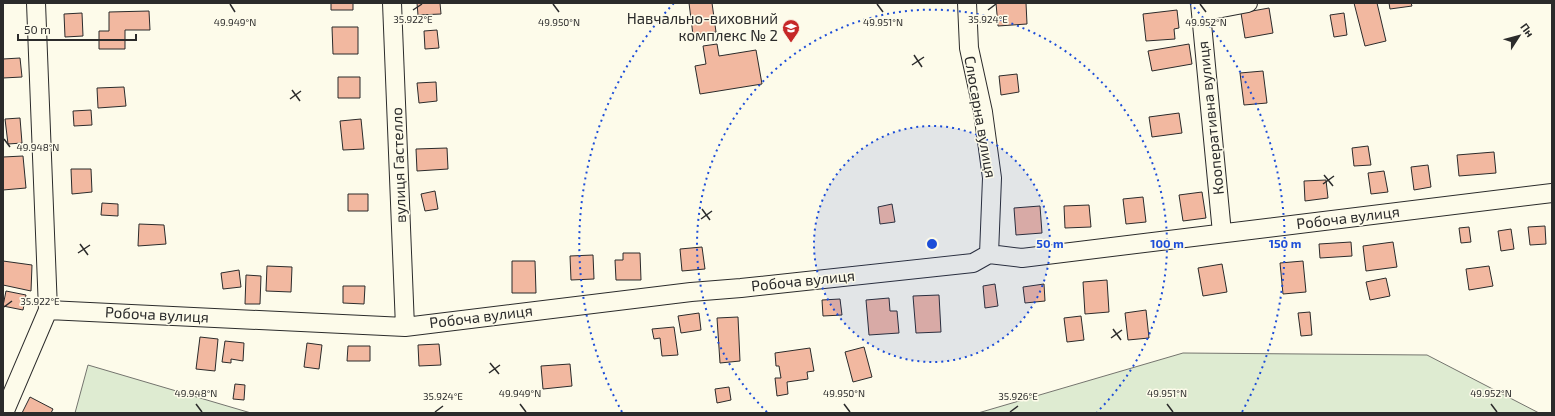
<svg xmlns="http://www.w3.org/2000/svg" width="1555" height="416" font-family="'Exo 2',sans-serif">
<rect width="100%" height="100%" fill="#fdfbea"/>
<!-- green -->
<path fill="#deebd1" stroke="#74746e" d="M1183,353l244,2 112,58h-561z
M88,365l163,48h-176z"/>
<!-- building -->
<path fill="#f2b8a0" stroke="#2b2b2b" d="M331,3h22v7h-22z
M417,3h23l1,11 -23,1z
M689,3h23l4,29 -23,3z
M996,3h30l1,21 -29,2z
M1354,3h23l9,38 -21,5z
M1389,3h22l1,3 -22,3z
M1269,8l4,25 -28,5 -4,-25z
M1177,10l2,18 -5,1 1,10 -29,2 -3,-27z
M149,11l1,19h-25v19h-26v-18h10v-19z
M82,13l1,23 -18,1 -1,-23z
M1344,13l3,22 -13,2 -4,-22z
M332,27h26v27h-25z
M437,30l2,18 -14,1 -1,-18z
M717,44l2,12 37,-6 6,34 -62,10 -5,-28 11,-2 -3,-18z
M1189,44l3,20 -40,7 -4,-20z
M20,58l2,19 -19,1v-19z
M1263,71l4,32 -23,2 -4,-32z
M1017,74l2,18 -18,3 -2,-19z
M338,77h22v21h-22z
M436,82l1,19 -18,2 -2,-20z
M124,87l2,19 -28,2 -1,-20z
M91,110l1,15 -18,1 -1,-15z
M1179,113l3,20 -30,4 -3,-20z
M20,118l2,25 -14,1 -3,-25z
M361,119l3,30 -21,1 -3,-29z
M1368,146l3,19 -17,1 -2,-18z
M447,148l1,21 -31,2 -1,-22z
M1494,152l2,21 -37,3 -2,-21z
M23,156l3,32 -23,2v-33z
M1428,165l3,22 -17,3 -3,-23z
M71,169h20l1,23 -20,2z
M1384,171l4,21 -17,2 -3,-21z
M1326,180l2,18 -23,3 -1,-20z
M435,191l3,18 -13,2 -4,-17z
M1202,192l4,26 -23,3 -4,-26z
M348,194h20v17h-20z
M1143,197l3,25 -20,2 -3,-25z
M102,203l16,1v12l-17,-1z
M892,204l3,18 -15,2 -2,-17z
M1089,205l2,22 -26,1 -1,-22z
M1040,206l2,27 -26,2 -2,-27z
M139,224l25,1 2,19 -28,2z
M1545,226l1,18 -16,1 -2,-18z
M1469,227l2,15 -10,1 -2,-15z
M1511,229l3,20 -13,2 -3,-20z
M1351,242l1,14 -32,2 -1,-14z
M1393,242l4,25 -31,4 -3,-25z
M702,247l3,22 -23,2 -2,-22z
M623,253h17l1,27h-25l-1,-20h8z
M593,255l1,24 -23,1 -1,-24z
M3,261l29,4 -1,26 -28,-6z
M512,261h23l1,32h-24z
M1303,261l3,31 -23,2 -3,-31z
M1222,264l5,28 -24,4 -5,-28z
M267,266l25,1 -1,25 -25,-1z
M1489,266l4,20 -24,4 -3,-21z
M239,270l2,17 -18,2 -2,-16z
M246,275l15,1 -1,28h-15z
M1386,278l4,18 -20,4 -4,-18z
M1107,280l2,32 -24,2 -2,-32z
M995,284l3,22 -13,2 -2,-22z
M1044,284l1,17 -20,2 -2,-16z
M343,286h22l-1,18 -21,-1z
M6,291l20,4 -3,15 -20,-4z
M939,295l2,37 -25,1 -3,-37z
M889,298l1,13h7l2,22 -30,2 -3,-35z
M840,299l2,16 -19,1 -1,-16z
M1146,310l3,28 -21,2 -3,-27z
M1310,312l2,23 -11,1 -3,-23z
M699,313l2,17 -20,3 -3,-17z
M1081,316l3,24 -17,2 -3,-24z
M738,317l2,44 -20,2 -3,-45z
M674,327l4,28 -16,1 -2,-18 -6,1 -2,-10z
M200,337l18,2 -3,32 -19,-2z
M225,341l19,2 -1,18 -12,-2v4l-9,-1z
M307,343l15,2 -3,24 -15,-2z
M439,344l2,21 -22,1 -1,-21z
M348,346h22v15h-23z
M864,347l8,30 -19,5 -8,-30z
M810,348l4,23 -7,1 1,7 -21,3 1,12 -11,2 -2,-18h6l-2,-12h-3l-1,-13z
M570,364l2,22 -29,3 -2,-23z
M235,384l10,1 -1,15 -11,-1z
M729,387l2,13 -14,3 -2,-14z
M30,397l23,12 -2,4h-29z"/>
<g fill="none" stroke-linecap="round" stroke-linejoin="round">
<!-- minor casing -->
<g stroke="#2b2b2b" stroke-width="20">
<path id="minor" d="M392,3l13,324
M967,3l2,45 14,64 9,66 -3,76
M1200,3l22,230
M1201,12l47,-9
M48,310l357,17 286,-35 50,-4 232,-25 16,-9 33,4 530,-65
M4,413l44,-103 -12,-307"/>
</g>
<!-- minor -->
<use href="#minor" stroke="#fdfbea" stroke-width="18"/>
</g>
<!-- ticks -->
<path fill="none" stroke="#2b2b2b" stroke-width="1.5" d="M230,4l5,8M553,4l6,8M877,4l6,8M1200,4l6,8M413,10l9,-6M988,10l8,-6M914,55l8,12M912,65l12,-8M292,90l8,11M290,99l11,-8M4,139l6,8M1324,175l9,11M1323,184l11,-8M702,209l8,11M701,219l11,-8M80,244l8,11M78,253l12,-8M4,307l8,-6M1113,329l8,11M1111,338l11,-8M490,363l9,11M489,373l11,-8M196,404l6,8M520,404l6,8M844,404l6,8M1167,404l6,8M1491,404l6,8M435,412l8,-6M1010,412l8,-6"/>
<!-- distance rings -->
<circle cx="932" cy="244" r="118" fill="#1d4ed8" fill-opacity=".12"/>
<g fill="none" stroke="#1d4ed8" stroke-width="2" stroke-dasharray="2 4">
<circle cx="932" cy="244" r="118"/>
<path d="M767 412A235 235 0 1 1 1097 412"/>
<path d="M622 412A353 353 0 0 1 674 3M1190 3A353 353 0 0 1 1242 412"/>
</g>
<!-- icons -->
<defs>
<g id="school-pin" transform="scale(0.9)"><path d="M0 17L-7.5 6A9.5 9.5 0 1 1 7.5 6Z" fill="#c62828" stroke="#fdfbea"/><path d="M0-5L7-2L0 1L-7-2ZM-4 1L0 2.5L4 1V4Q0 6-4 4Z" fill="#fff"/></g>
</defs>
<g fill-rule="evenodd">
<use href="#school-pin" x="791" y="28"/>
</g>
<g text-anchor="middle" stroke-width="3" stroke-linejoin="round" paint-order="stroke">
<!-- poi labels -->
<g font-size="15" fill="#2b2b2b" stroke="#fdfbea" text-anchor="end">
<text x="778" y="24">Навчально-виховний<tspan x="778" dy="17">комплекс № 2</tspan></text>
</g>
<!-- street labels -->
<g font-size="15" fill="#2b2b2b" stroke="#fdfbea">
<text transform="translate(980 117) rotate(80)" y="5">Слюсарна вулиця</text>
<text transform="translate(1211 118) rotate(-96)" y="5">Кооперативна вулиця</text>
<text transform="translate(399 165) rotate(-92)" y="5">вулиця Гастелло</text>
<text transform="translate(1348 218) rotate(-7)" y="5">Робоча вулиця</text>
<text transform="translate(803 281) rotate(-6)" y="5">Робоча вулиця</text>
<text transform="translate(157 315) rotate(3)" y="5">Робоча вулиця</text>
<text transform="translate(481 317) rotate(-7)" y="5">Робоча вулиця</text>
</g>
</g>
<g font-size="10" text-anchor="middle" fill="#2b2b2b" stroke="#fdfbea" stroke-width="3" stroke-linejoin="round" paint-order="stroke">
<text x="413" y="23">35.922°E</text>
<text x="988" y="23">35.924°E</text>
<text x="235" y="26">49.949°N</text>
<text x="559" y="26">49.950°N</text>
<text x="883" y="26">49.951°N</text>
<text x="1206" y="26">49.952°N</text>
<text x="38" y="151">49.948°N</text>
<text x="40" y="305">35.922°E</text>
<text x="196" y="397">49.948°N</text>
<text x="520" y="397">49.949°N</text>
<text x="844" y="397">49.950°N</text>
<text x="1167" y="397">49.951°N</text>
<text x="1491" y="397">49.952°N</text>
<text x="443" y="400">35.924°E</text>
<text x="1018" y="400">35.926°E</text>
</g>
<circle cx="932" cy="244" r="6" fill="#1d4ed8" stroke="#fdfbea" stroke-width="2"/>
<g font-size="12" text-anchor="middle" font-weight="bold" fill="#1d4ed8" stroke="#fdfbea" stroke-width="3" stroke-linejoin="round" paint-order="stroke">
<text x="1050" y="248">50 m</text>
<text x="1167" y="248">100 m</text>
<text x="1285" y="248">150 m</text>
</g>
<!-- border -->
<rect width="1555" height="416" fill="none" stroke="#2b2b2b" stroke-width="8"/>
<!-- north arrow -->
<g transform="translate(1519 36) rotate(54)" stroke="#fdfbea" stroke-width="3" paint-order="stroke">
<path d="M0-3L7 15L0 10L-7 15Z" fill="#2b2b2b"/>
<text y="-6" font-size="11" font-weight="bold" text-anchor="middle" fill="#2b2b2b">Пн</text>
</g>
<!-- scale -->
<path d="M18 34v6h118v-6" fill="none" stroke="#2b2b2b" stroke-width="2"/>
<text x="24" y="34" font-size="12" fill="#2b2b2b" stroke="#fdfbea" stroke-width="3" paint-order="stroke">50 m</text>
</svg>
